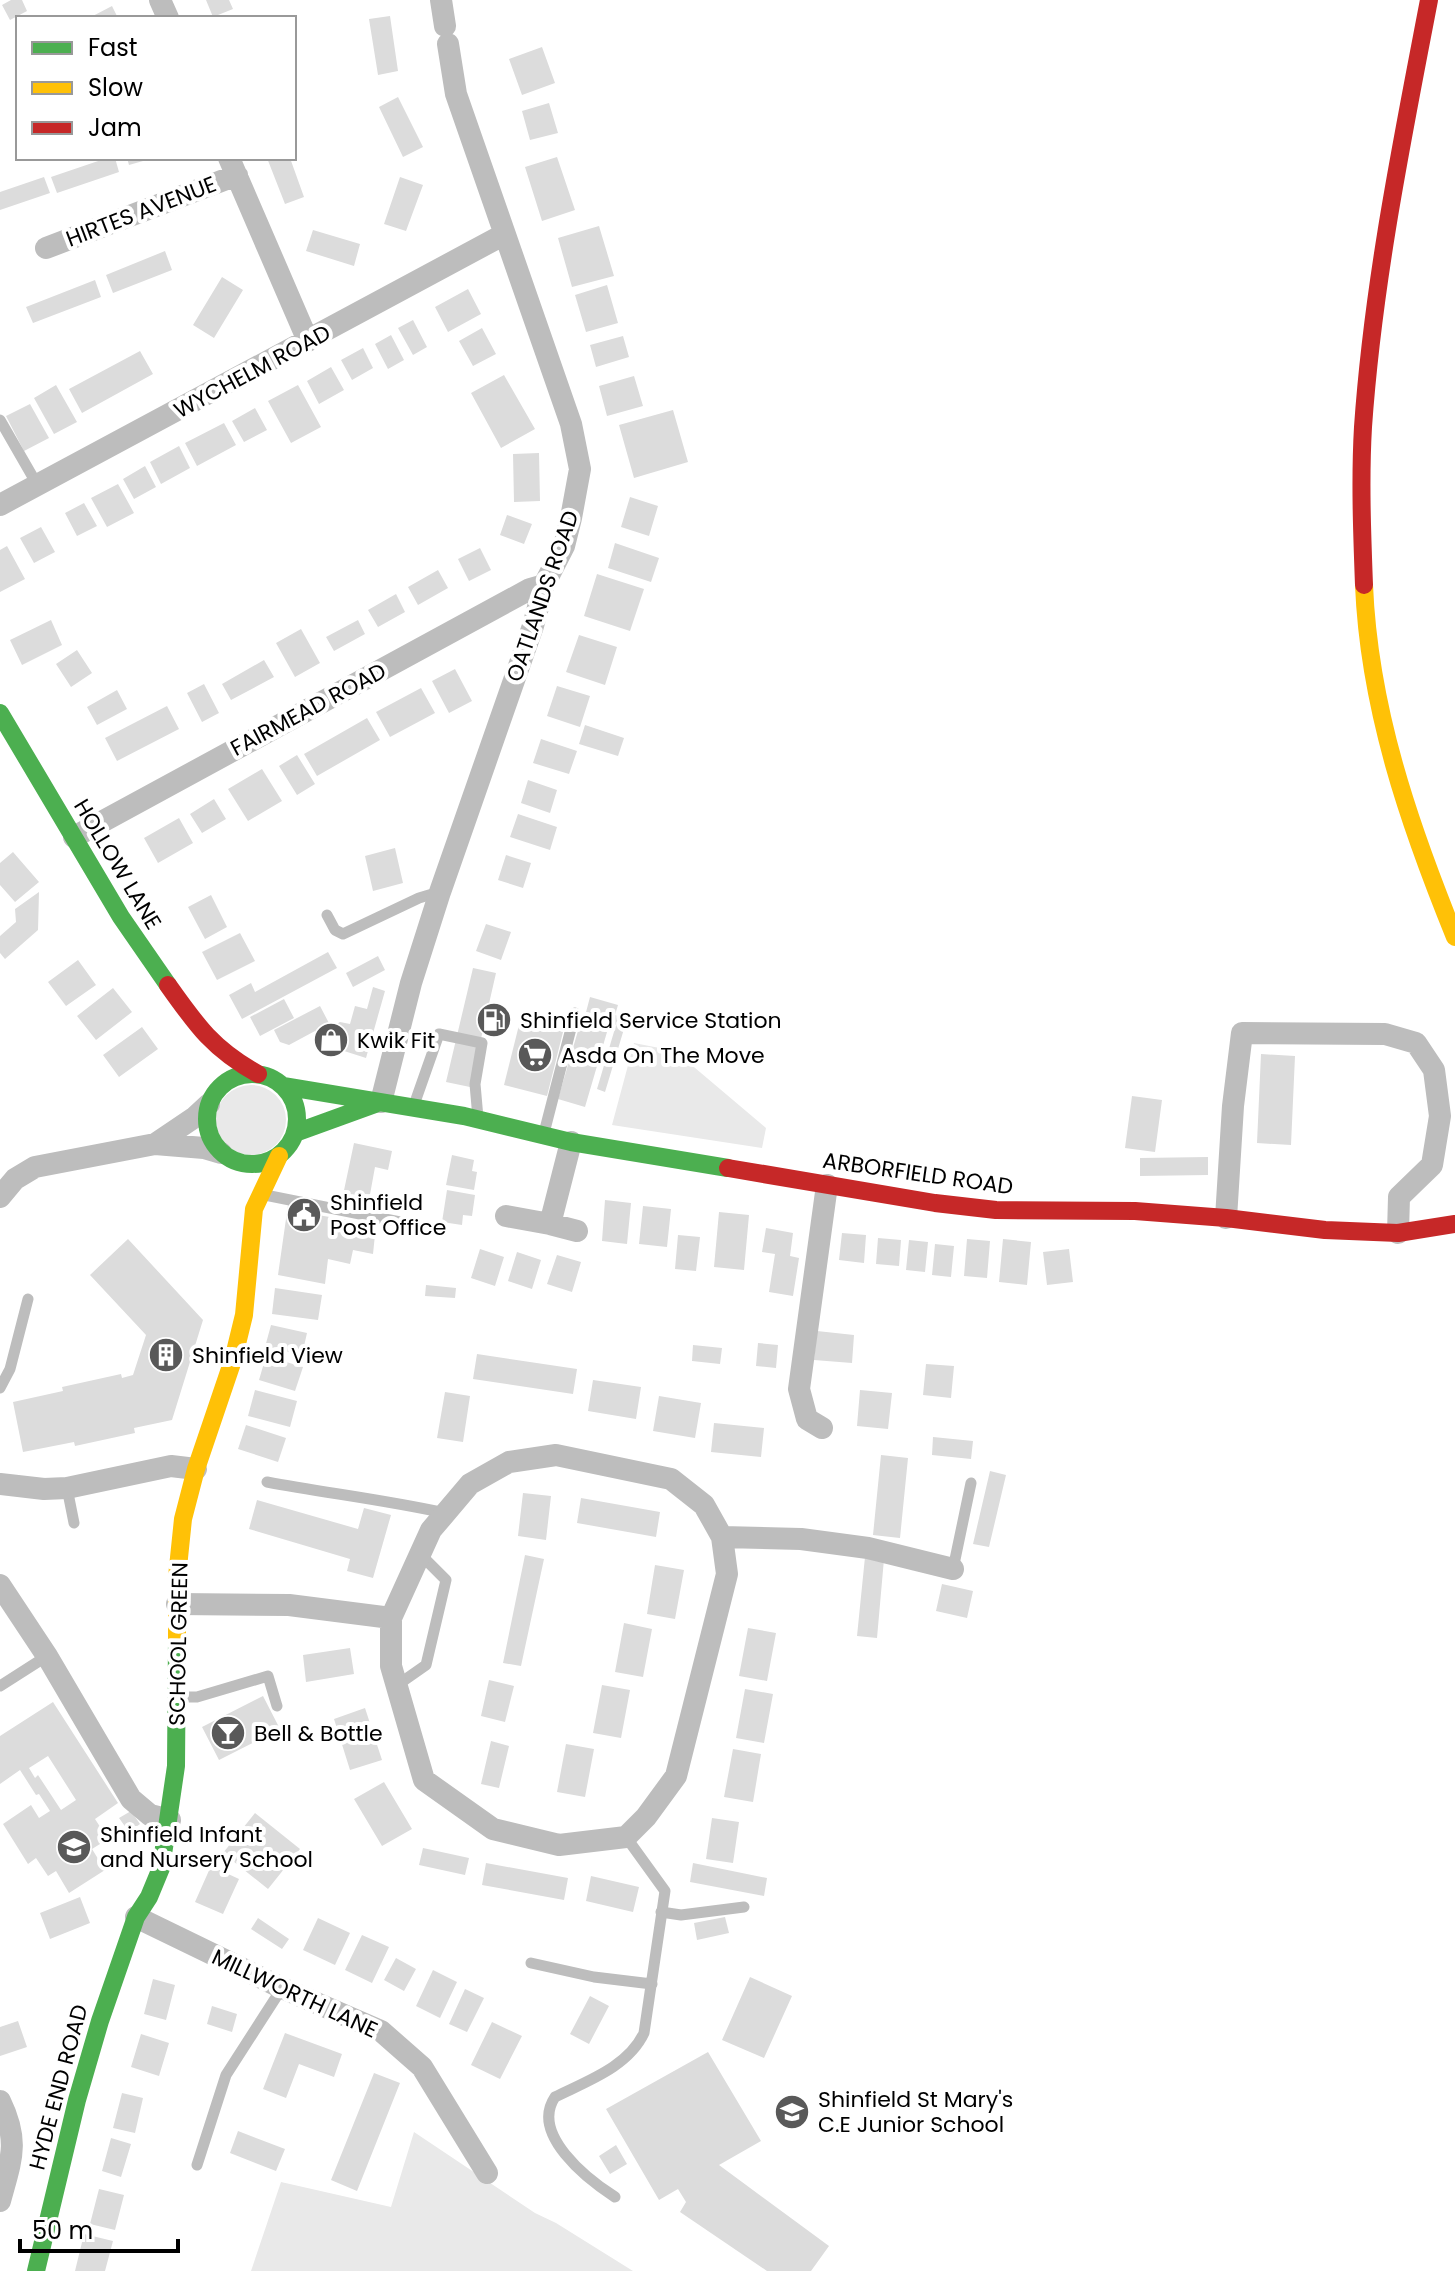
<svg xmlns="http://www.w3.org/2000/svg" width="1455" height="2271" font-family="Poppins,sans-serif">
<rect width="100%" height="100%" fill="#fff"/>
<!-- green -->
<path fill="#e9e9e9" d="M634,1043l41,8 91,77 -4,20 -150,-23z
M216 1120a35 35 0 1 1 70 0a35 35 0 1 1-70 0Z
M414,2132l121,81 21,10 77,48h-382l30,-89 110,25z"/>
<!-- building -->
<path fill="#dcdcdc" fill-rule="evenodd" d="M11,0h11l5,11 -17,9 -8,-15z
M206,0h23l4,9 -20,8z
M112,6l6,12h-29z
M390,16l8,55 -20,4 -9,-56z
M542,47l13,36 -33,12 -13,-36z
M398,97l25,50 -20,10 -24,-50z
M549,103l9,30 -28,7 -8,-29z
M557,157l18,53 -33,11 -17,-54z
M107,158h8l4,14 -62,21 -6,-16z
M127,158h23v1l-21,6z
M267,158h23l14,39 -19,7z
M44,177l6,16 -50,17v-18z
M400,177l23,8 -17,46 -22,-7z
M599,226l15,50 -42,11 -14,-49z
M313,230l47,14 -6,22 -48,-15z
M165,251l7,19 -59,23 -7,-18z
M222,277l21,13 -29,48 -21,-13z
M95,280l6,17 -68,26 -7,-16z
M607,285l11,38 -32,9 -11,-37z
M468,289l13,25 -33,18 -13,-25z
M413,320l14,27 -14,8 -15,-27z
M482,328l14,26 -23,12 -14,-25z
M391,335l13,25 -16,9 -13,-25z
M623,336l6,21 -33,10 -6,-22z
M363,348l10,20 -21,12 -11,-20z
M140,351l13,23 -71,39 -13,-24z
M331,367l13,23 -25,14 -12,-23z
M504,375l31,54 -34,19 -30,-55z
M634,376l9,30 -36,10 -8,-30z
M56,385l21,37 -23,12 -20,-36z
M298,385l23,42 -30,16 -23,-42z
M30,404l19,34 -25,13 -18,-35z
M255,408l12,22 -23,12 -12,-21z
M673,410l15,52 -54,16 -15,-53z
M224,423l12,22 -39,21 -12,-23z
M179,446l11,22 -29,16 -11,-22z
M539,453l1,48 -26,1 -1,-48z
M145,466l11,21 -22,12 -11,-20z
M118,484l16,29 -27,14 -16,-29z
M630,497l28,9 -9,30 -28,-9z
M84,503l13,23 -20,10 -12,-23z
M507,515l25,9 -8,20 -24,-9z
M41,527l14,25 -21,11 -14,-25z
M615,543l44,15 -8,24 -43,-14z
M7,546l18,33 -25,13v-42z
M480,548l11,22 -22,11 -11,-22z
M438,570l10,18 -30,17 -10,-18z
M597,574l47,15 -14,42 -46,-15z
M396,594l9,18 -27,15 -10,-17z
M51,620l11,25 -40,20 -12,-25z
M358,620l7,14 -31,17 -8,-14z
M301,629l19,34 -25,14 -19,-34z
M579,635l38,12 -12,38 -39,-13z
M77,650l15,23 -21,14 -15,-23z
M264,660l10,17 -43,23 -9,-16z
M455,669l17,32 -23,12 -17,-32z
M204,684l15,29 -17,9 -15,-29z
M557,686l33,10 -10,31 -33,-11z
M421,688l14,25 -45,24 -14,-25z
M117,690l10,19 -30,16 -10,-18z
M167,706l12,23 -62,32 -12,-23z
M367,718l13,22 -63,36 -13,-22z
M585,725l39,13 -6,18 -39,-12z
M541,739l36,12 -8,23 -36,-11z
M297,755l18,29 -18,11 -18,-29z
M262,769l20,32 -34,20 -20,-32z
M528,780l29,10 -7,23 -29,-10z
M214,799l12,20 -24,14 -12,-19z
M518,814l39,13 -7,23 -40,-13z
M179,818l14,25 -35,20 -14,-25z
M395,848l8,35 -30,8 -8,-35z
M13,852l26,30 -24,20 -15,-17v-22z
M506,855l25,8 -8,25 -25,-8z
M39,892l-1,38 -33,29 -5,-6v-17l16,-14 -1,-13z
M211,895l16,32 -22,12 -17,-32z
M486,924l25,8 -10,28 -25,-9z
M240,933l15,28 -38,19 -15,-28z
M328,952l9,16 -95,51 -13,-24 22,-12 4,9z
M378,956l7,14 -32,17 -7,-14z
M78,960l18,25 -30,21 -18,-24z
M473,968l23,5 -26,114 -24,-5z
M373,987l12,4 -19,67 -25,-8 -2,-5 -13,6 -11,-20 -26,14 -9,-3 -6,-12 46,-24 11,21 9,-5 10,2 5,-18 12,3z
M113,988l19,24 -36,28 -19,-24z
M590,997l28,8 -3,10 12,4 -22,73 -8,-3 19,-64 -31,-9z
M284,999l10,19 -34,18 -10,-19z
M522,1013l43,11 -18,72 -43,-11z
M580,1024l27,8 -22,75 -27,-8z
M142,1027l16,22 -39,28 -16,-22z
M1261,1054l34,2 -4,89 -34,-2z
M1132,1096l30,4 -7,52 -30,-4z
M354,1143l38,8 -4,19 -13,-3 -6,33 -26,-5z
M452,1155l22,5 -2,11 5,1 -3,18 -28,-5z
M1208,1157v18l-68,1v-18z
M447,1190l28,5 -3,21 -9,-1 -1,10 -20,-3z
M605,1200l26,3 -4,41 -25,-3z
M288,1205l30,6v4l58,10 -3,29 -20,-4 -3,14 -22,-5 -3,25 -47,-9z
M643,1206l28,3 -4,38 -28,-3z
M719,1212l30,3 -5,55 -30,-3z
M766,1228l27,5 -3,23 9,2 -6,38 -24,-4 6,-38 -13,-2z
M842,1233l24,2 -2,28 -25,-3z
M678,1235l22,2 -4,34 -21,-2z
M878,1238l23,2 -2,26 -23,-2z
M128,1239l75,81 -31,100 -38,8 1,5 -60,13 -1,-4 -51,10 -10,-50 50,-11 -1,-4 59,-13 1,4 11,-3 13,-40 -56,-60z
M967,1239l23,2 -3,37 -23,-2z
M1003,1239l28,3 -4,43 -28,-3z
M909,1240l19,2 -3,30 -19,-2z
M935,1244l19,2 -3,31 -19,-2z
M480,1249l24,8 -9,29 -24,-8z
M1069,1249l4,33 -26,3 -4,-33z
M517,1252l24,8 -9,29 -24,-8z
M557,1255l24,7 -9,30 -25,-8z
M426,1285l30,3 -1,10 -30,-2z
M275,1288l47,7 -4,25 -46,-6z
M271,1325l36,8 -5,22 -37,-8z
M817,1331l37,4 -2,28 -38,-3z
M758,1343l20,2 -2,23 -20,-2z
M693,1345l29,3 -2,16 -28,-3z
M477,1354l100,15 -4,25 -100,-15z
M266,1356l37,11 -8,24 -36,-11z
M926,1364l28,2 -3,32 -28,-3z
M593,1380l48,7 -5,32 -48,-8z
M255,1390l42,11 -7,26 -42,-11z
M860,1390l32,3 -4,36 -31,-3z
M445,1392l25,4 -7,46 -26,-4z
M659,1396l42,7 -6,35 -42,-7z
M714,1423l50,5 -3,29 -50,-5z
M246,1425l40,13 -8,24 -40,-13z
M933,1437l40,4 -2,18 -39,-4z
M881,1455l27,3 -8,80 -27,-3z
M990,1471l16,4 -17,72 -16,-3z
M523,1493l28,3 -5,44 -28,-4z
M581,1498l79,14 -4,25 -79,-14z
M257,1500l101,29 6,-21 27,7 -18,63 -26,-7 3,-12 -101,-30z
M525,1555l19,4 -23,107 -18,-3z
M865,1557l19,2 -7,79 -20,-2z
M655,1565l29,5 -9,49 -28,-5z
M942,1584l31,7 -6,27 -31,-7z
M624,1623l28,6 -9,48 -28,-5z
M748,1628l28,5 -9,48 -28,-5z
M350,1648l4,26 -48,8 -3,-27z
M489,1680l25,6 -9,36 -24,-6z
M602,1685l28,5 -9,48 -28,-5z
M745,1689l28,5 -9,49 -28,-5z
M263,1696l17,33 -61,31 -17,-33z
M53,1702l65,101 -23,16 13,20 -16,10 13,21 -36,23 -13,-22 -8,5 -12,-18 -8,6 -25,-40 28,-19 8,13 11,-7 -11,-17 -3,1 -16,-25 -20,14v-48zM48,1756l28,44 -15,10 -23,-35 -3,3 -6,-10z
M365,1708l17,52 -32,10 -16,-51z
M491,1741l18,5 -10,42 -18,-4z
M566,1744l28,5 -9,48 -28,-5z
M733,1749l28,5 -8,48 -29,-5z
M384,1782l28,47 -30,17 -28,-47z
M131,1811l9,13 -11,8 -10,-14z
M255,1813l45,36 -32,40 -45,-36z
M712,1818l27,4 -6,41 -27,-4z
M423,1848l46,10 -4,17 -46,-10z
M486,1863l82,15 -4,22 -82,-15z
M693,1863l74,15 -3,18 -74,-14z
M211,1866l28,13 -16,35 -28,-12z
M591,1876l48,11 -6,25 -47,-11z
M80,1897l10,26 -40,16 -10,-26z
M725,1917l4,16 -32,7 -3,-17z
M258,1918l31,21 -7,10 -31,-20z
M318,1918l32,15 -15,32 -32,-15z
M362,1935l27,12 -17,36 -27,-13z
M396,1958l20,11 -12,22 -20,-11z
M433,1970l24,12 -17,36 -24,-12z
M750,1977l42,19 -28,62 -42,-18z
M153,1979l22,6 -9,35 -22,-6z
M465,1989l19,9 -17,34 -18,-8z
M590,1996l19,10 -20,38 -19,-10z
M212,2006l25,8 -5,18 -25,-8z
M18,2021l9,26 -27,9v-29z
M492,2022l30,14 -22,43 -29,-14z
M285,2033l57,21 -8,23 -35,-13 -13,34 -23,-9z
M141,2034l28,9 -10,33 -28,-9z
M708,2052l53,89 -42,24 110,81 -18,25h-44l-87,-59 6,-10 -8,-13 -19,11 -53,-91z
M374,2073l26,10 -43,108 -26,-11z
M122,2093l21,5 -8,35 -22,-5z
M238,2131l47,18 -9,22 -46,-18z
M111,2138l20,6 -10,33 -19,-6z
M616,2145l11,19 -17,10 -11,-18z
M99,2189l25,6 -9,35 -25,-6z
M84,2234l29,7 -8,30h-30z"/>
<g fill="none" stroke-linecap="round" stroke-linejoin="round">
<!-- lane -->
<path stroke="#bdbdbd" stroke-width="11" d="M0,420l38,66
M327,915l8,15 8,4 76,-36 20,-6
M414,1105l25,-71 43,9 -7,41 3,34
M544,1133l31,-120
M265,1195l165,33
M0,1388l10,-19 18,-70
M267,1482c59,11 119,18 178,31
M67,1488l7,35
M953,1569l18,-86
M0,1686l47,-30
M396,1686l30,-21 20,-85 -26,-26
M177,1697h20l71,-21 9,30
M661,1912l20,3 63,-8
M531,1963l63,14 58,7
M197,2165l29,-90 56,-87
M615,2197c-28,-18 -85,-63 -60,-100 32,-16 73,-30 89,-64l21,-142 -39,-54"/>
<!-- street -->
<path stroke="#bdbdbd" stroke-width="22" d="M160,0l8,18
M441,0l4,26
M229,158l79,183
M46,248l191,-73
M0,505l503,-270
M74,837l456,-248 14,-4
M381,1102l30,-119 29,-91 93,-266 11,-41 20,-39 7,-28 9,-49 -9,-45 -115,-330 -8,-50
M571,1142l-21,82 27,7
M155,1144l40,-27 14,-13
M0,1197l15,-18 20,-12 120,-23 49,4 17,5
M506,1216l44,8
M1226,1218l7,-112 9,-73 143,1 31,9 18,27 6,46 -8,49 -33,32 -1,36
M822,1428l-15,-9 -8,-30 28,-204
M0,1484l44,5 23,-1 104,-22 25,3
M722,1537l79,2 67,9 85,21
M0,1585l47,71 84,143 19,16 20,5
M177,1604l112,1 102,13 40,-88 39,-46 39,-22 47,-7 115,24 33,26 18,32 5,37 -51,202 -30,41 -20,20 -67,8 -66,-16 -69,-49 -33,-114v-48
M136,1917l146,71 99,43 41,36 65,106
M0,2101c20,41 11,59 0,100"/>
<!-- fast -->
<path stroke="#4caf50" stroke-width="18" d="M0,713l121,204 47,68
M207 1119a45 45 0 1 1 90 0a45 45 0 1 1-90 0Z
M283,1086l181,30 107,26 157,26
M295,1133l80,-29
M36,2271l41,-171 23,-79 36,-104 13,-20 12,-29 15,-102 1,-127"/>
<!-- slow -->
<path stroke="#ffc107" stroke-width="18" d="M1364,585c5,123 45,239 91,352
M177,1639v-62l6,-58 13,-50 37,-109 11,-45 10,-106 25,-53"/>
<!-- jam -->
<path stroke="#c62828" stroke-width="18" d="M1364,585c-2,-53 -4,-106 -1,-158 10,-144 39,-286 66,-427
M168,985c29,41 45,64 90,89
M728,1168l207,35 61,7 139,1 91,7 99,12 73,3 57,-9"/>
</g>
<!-- icons -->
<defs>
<g id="fuel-disc" transform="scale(1.8)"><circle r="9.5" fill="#595959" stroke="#fff"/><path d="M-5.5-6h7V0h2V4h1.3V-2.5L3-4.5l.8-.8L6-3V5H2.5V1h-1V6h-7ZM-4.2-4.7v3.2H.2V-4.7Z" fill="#fff"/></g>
<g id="shop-disc" transform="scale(1.8)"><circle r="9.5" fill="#595959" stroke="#fff"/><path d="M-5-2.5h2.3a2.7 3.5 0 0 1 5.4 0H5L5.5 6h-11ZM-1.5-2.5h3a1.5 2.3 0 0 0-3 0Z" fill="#fff"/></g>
<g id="supermarket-disc" transform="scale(1.8)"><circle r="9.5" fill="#595959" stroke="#fff"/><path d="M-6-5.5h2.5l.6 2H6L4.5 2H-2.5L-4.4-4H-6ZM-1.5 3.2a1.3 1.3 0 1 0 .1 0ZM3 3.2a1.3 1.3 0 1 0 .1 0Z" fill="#fff"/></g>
<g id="civic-disc" transform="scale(1.8)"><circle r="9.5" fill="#595959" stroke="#fff"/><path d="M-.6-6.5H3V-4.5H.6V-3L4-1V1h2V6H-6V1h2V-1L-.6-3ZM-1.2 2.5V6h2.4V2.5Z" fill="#fff"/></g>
<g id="building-disc" transform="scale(1.8)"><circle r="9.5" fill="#595959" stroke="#fff"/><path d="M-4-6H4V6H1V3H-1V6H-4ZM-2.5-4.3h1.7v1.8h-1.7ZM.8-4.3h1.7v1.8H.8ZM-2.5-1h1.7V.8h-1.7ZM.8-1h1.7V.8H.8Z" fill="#fff"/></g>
<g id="bar-disc" transform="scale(1.8)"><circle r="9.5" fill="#595959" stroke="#fff"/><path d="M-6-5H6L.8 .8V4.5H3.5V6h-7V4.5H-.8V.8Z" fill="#fff"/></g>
<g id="school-disc" transform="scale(1.8)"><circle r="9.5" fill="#595959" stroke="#fff"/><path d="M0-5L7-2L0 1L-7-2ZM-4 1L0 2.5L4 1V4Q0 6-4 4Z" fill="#fff"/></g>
</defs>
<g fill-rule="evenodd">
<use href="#fuel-disc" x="494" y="1020"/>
<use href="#shop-disc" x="331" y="1040"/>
<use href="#supermarket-disc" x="535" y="1055"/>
<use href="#civic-disc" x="304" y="1215"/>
<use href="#building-disc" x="166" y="1355"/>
<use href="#bar-disc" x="228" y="1733"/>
<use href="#school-disc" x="74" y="1847"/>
<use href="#school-disc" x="792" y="2112"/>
</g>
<g text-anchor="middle" stroke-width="8" stroke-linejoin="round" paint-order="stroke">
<!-- street labels -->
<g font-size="22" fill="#000" stroke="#fff">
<text transform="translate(141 211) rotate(-21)" y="8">HIRTES AVENUE</text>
<text transform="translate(252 371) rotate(-28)" y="8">WYCHELM ROAD</text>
<text transform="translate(542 596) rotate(-71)" y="8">OATLANDS ROAD</text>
<text transform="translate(308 709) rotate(-28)" y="8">FAIRMEAD ROAD</text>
<text transform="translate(118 864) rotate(59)" y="8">HOLLOW LANE</text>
<text transform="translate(918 1173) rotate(8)" y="8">ARBORFIELD ROAD</text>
<text transform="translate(178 1644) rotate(-89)" y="8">SCHOOL GREEN</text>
<text transform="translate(295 1993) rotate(25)" y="8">MILLWORTH LANE</text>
<text transform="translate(58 2087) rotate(-75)" y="8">HYDE END ROAD</text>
</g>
<!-- poi labels -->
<g font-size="22" fill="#000" stroke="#fff" text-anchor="start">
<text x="520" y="1028">Shinfield Service Station</text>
<text x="357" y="1048">Kwik Fit</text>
<text x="561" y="1063">Asda On The Move</text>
<text x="330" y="1210">Shinfield<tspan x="330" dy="25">Post Office</tspan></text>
<text x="192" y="1363">Shinfield View</text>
<text x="254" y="1741">Bell &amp; Bottle</text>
<text x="100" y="1842">Shinfield Infant<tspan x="100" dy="25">and Nursery School</tspan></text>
<text x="818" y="2107">Shinfield St Mary's<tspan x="818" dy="25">C.E Junior School</tspan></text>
</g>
</g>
<!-- legend -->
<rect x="16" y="16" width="280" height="144" fill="#ffffff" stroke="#999999" stroke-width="2"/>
<rect x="32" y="42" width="40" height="12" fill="#4caf50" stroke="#999999" stroke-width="2"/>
<text x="88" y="56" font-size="24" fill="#000000">Fast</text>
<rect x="32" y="82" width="40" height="12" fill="#ffc107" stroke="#999999" stroke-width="2"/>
<text x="88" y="96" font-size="24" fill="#000000">Slow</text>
<rect x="32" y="122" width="40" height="12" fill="#c62828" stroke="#999999" stroke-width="2"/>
<text x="88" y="136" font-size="24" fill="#000000">Jam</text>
<!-- scale -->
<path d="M20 2239v12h158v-12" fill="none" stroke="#000000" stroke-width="4"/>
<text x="32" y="2239" font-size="24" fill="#000000" stroke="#ffffff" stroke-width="6" paint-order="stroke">50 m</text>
</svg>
